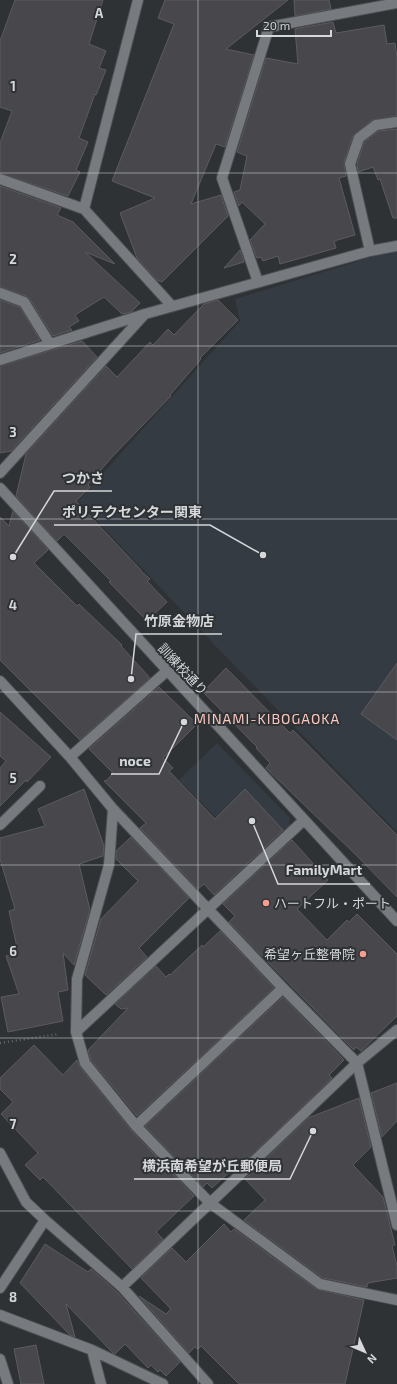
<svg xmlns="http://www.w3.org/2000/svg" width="397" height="1384" font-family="'Exo 2','Noto Sans JP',sans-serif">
<rect width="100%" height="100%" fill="#2f3235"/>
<!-- built -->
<path fill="#343b43" d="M397,252v580l-166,-170 -153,-161 162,-180 -5,-22 137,-42z
M217,743l73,75 -1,8 -33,32 -77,-78z"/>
<!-- building -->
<path fill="#47474c" stroke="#5b5b60" d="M15,0h88l-14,44 17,7 -7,17 7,2 -10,25 -1,-1 -16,44 9,4 -12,28 4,2 -12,24 -68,-23v-30l12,-32 -12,-4v-66z
M165,0h123l-62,49 28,6 -29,92 -9,-3 -25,60 30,-9 7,21 -66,66 -5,-2 -20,-22 -17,-45 35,-15 -43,-17 62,-157 -16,-6z
M294,0h35l2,9 -36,7z
M333,22l3,11 48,-8 3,19 8,-1 2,14v59l-25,4 -19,16 -9,26 2,14 -7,2 16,57 -21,6 2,7 -56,16 -2,-8 -15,5 -2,-4 -4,1 -7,-18 15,-16 -23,-22 -3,4 -5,-14 6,-2 7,-34 -10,-4 29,-94 32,6 -3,-35z
M397,129v89h-4l-13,-39 -2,1 -5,-13 -15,5 -1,-8 7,-22 15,-11z
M0,186l61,22 -4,7 16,7 42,42 -30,-12 55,51 -9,9 -9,2 -18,-17 -29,18 4,6 -10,6 3,3 -19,6 -24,-38 -3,-2 -26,-9z
M240,250l4,12 -20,6z
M0,300l20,7 20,33 -40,13z
M218,300l20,20 -38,38 1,1 -31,36 1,1 -59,61 -24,28 2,2 -14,14 65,69v1l9,8 -3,2 20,21 -20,19 -38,-39 2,-1 -47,-47 -7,7 -41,-45 10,-42 80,-88 11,11 33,-35 3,3 15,-16 6,6 30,-31z
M82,341l15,16 -86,94 -11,2v-87z
M13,511l35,39 -14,13 43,43 2,-2 43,41 -1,1 29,32 -70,62 -80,-80v-143l9,9z
M397,663v77l-36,-26z
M226,668l64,65 3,-3 104,105v62l-41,-42 -90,-87 4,-5 -14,-15 1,-1 -54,-55z
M159,687l38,37 -34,34 10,10 -4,3 46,48 30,-30 38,41 -69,65 -10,-11 -6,5 -58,-61 6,-5 -42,-42 3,-1 6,-7 -24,-24z
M0,712l51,45 -24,25 -1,-2 -26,26v-38l6,-7 -6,-5z
M84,789l20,57 -1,10 -24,8 11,46 -16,55 -11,-12 5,37 -10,2 5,29 -55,11 -7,-35 18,-3 -13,-38 12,-4 -9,-41 6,-2 -15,-50v-21l45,-12 -7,-17z
M131,837l58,61 -50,50 8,9 -41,38 -21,-20 16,-56 37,-38 -22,-22v-8z
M292,840l36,40 -31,29 30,31 20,-20 2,2 8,-8 40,40v62l-36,35 -5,-4 -2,3 -125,-128 6,-6 -12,-12z
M220,931l54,57 -137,128 -46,-56 -3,-10 40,-42 -7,1 -6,-5 41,-38 10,11 3,-3 1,1 32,-30 1,2z
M283,997l61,63 -15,15 3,3 -96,92 -2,-2 -22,20 -5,-5 -4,4 -58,-61z
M34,1045l29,30 14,-15 3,7 51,63 63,66 -38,36 7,7 -31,30 -89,-92 -3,3 -15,-15 13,-12 -37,-39 12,-12 -13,-13v-11z
M397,1083v38l-15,16 -11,-44z
M359,1098l12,49 -18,18 30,32 12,48 -3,1 5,20v12l-29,5 -1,4 -44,-9 -79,-58 21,-20 -20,-21 63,-61z
M224,1224l7,8 3,-3 82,60 48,11 -19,84h-106l-38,-38 -3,3 -3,-2 -6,6 -50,-57 27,18 5,-5 -30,-31 31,-30 14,14z
M45,1244l43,28 3,-3 26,23 63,70 -14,14 -6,-6 -2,2 -7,-7 -3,3 -23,-24 -10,10 -2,-1 -47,-49 9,33 -5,-2 -50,-52z
M36,1345l8,39h-23l-7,-35z"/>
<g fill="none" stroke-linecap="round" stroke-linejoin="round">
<!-- minor casing -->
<g stroke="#4c4f52" stroke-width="12">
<path id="minor" d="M0,179l84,30 88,97
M84,209l54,-209
M370,251l-20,-87 9,-26 17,-13 21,-3
M258,282l-36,-104 47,-151 128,-24
M0,293l24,9 26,42
M0,360l145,-46 225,-63 27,-5
M0,473l144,-158
M0,488l397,433
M0,681l70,76 43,52 170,179 74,75 40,162
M70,757l97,-86
M113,809l-4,56 -32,114 -1,53 9,31 51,63 74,77 110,81 77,16
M0,825l40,-39
M76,1032l228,-212
M136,1126l147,-138
M0,1153l26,49 19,18 77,67 86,97
M122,1287l235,-224 40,-33
M0,1288l45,-68
M0,1315l92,35 71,34
M92,1350l9,34
M0,1359l8,25"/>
</g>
<!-- path -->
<path stroke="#636568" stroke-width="2.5" stroke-dasharray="1 3" stroke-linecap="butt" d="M0,1043l59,-9"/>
<!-- minor -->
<use href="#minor" stroke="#777a7e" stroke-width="10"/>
</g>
<!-- grid -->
<path fill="none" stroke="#d5d7d9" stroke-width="1" stroke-opacity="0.55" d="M198,0v1384M0,173h397M0,346h397M0,519h397M0,692h397M0,865h397M0,1038h397M0,1211h397"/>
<!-- markers -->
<g fill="#f59d8e" stroke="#2f3235" stroke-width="1.5">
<circle cx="266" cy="903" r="4"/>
<circle cx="363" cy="954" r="4"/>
</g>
<g text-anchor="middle" stroke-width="4" stroke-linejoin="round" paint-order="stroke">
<!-- street labels -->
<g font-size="13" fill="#d5d7d9" stroke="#2f3235">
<text transform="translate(183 669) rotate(47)" y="5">訓練校通り</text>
</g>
<!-- poi labels -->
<g font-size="13" fill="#d5d7d9" stroke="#2f3235" text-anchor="start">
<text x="274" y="908">ハートフル・ポート</text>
<text x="355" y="959" text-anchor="end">希望ヶ丘整骨院</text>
</g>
<!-- neighbourhood labels -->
<g font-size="14" letter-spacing="1" fill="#fbc8bf" stroke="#2f3235">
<text x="267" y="724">MINAMI-KIBOGAOKA</text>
</g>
</g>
<g font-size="13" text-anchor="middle" font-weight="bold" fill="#d5d7d9" stroke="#2f3235" stroke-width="4" stroke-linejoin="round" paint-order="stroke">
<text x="99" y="18">A</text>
<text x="13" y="91">1</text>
<text x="13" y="264">2</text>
<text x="13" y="437">3</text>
<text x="13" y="610">4</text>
<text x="13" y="783">5</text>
<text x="13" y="956">6</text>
<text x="13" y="1129">7</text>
<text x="13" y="1302">8</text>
</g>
<!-- callouts -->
<path fill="none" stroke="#d5d7d9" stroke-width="1.5" d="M13 557L54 491H112M263 555L210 525H54M131 679L136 634H222M184 722L159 774H111M252 821L278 884H370M313 1131L290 1179H134"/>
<g fill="#d5d7d9" stroke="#2f3235" stroke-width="1.5">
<circle cx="13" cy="557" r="4"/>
<circle cx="263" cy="555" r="4"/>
<circle cx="131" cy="679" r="4"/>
<circle cx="184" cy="722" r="4"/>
<circle cx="252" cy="821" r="4"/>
<circle cx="313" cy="1131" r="4"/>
</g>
<g font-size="14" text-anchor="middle" font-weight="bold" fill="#d5d7d9" stroke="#2f3235" stroke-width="4" stroke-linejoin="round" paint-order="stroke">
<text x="83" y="483">つかさ</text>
<text x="132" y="517">ポリテクセンター関東</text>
<text x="179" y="626">竹原金物店</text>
<text x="135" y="766">noce</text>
<text x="324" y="875">FamilyMart</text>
<text x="212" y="1171">横浜南希望が丘郵便局</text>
</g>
<!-- north arrow -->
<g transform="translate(365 1352) rotate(134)" stroke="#2f3235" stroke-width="3" paint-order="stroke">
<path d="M0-3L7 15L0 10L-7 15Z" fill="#d5d7d9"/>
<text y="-6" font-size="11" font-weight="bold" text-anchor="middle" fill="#d5d7d9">N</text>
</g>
<!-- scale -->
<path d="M257 30v6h74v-6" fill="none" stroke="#d5d7d9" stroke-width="2"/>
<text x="263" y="30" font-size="12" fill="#d5d7d9" stroke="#2f3235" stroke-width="3" paint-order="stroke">20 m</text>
</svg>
